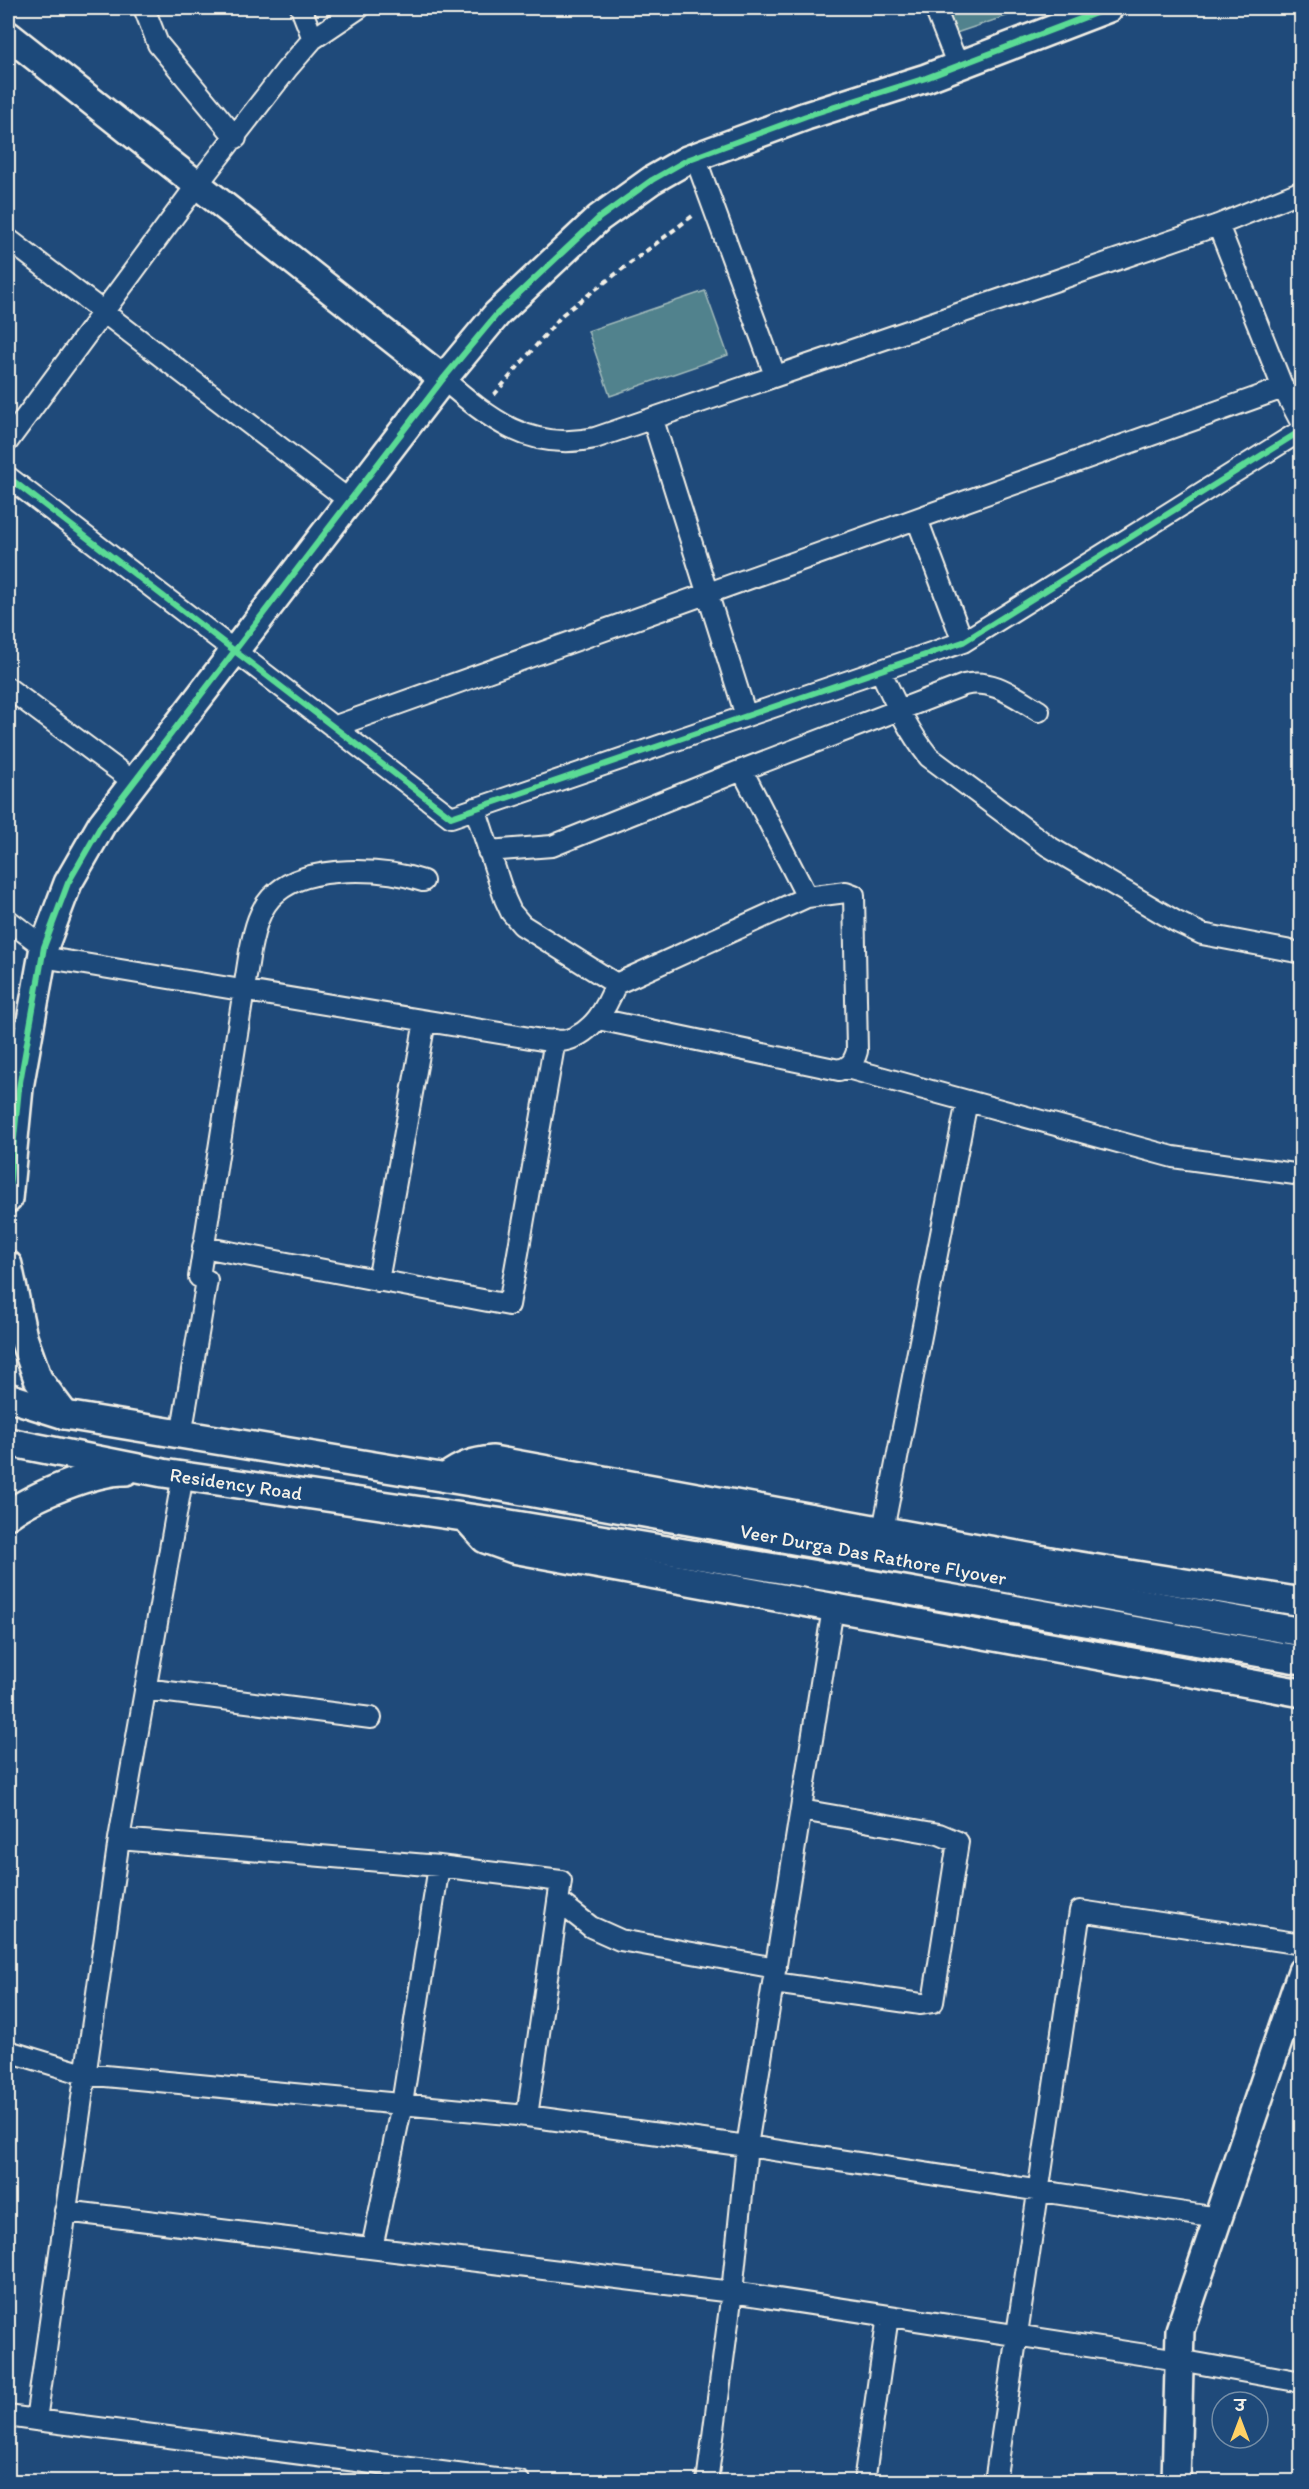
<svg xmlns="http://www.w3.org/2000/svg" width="1309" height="2489" font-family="Itim,'Playpen Sans Deva',sans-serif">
<rect width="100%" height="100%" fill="#1f4a7a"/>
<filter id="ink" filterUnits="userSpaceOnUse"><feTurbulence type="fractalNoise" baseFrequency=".0167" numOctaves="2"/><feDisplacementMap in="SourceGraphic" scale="12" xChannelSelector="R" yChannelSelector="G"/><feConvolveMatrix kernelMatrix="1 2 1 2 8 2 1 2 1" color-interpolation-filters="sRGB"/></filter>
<g filter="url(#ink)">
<!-- green -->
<path fill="#51828d" stroke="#a2baba" stroke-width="1.5" d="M946,8h84l-74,25z
M705,291l23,64 -118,41 -22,-65z"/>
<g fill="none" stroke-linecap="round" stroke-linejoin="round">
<!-- street casing -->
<g stroke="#f4f1e8" stroke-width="24">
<path id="street" d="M144,8l14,36 78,94
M301,8l12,31
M935,8l23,58
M695,157l77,210
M1218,225l65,163 19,36
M8,239l342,262
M443,379c47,40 86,73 152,59l623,-213 84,-34
M653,420l93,296
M8,441l189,-256 90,-116 26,-30 46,-31
M8,477l443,340 512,-175 339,-212
M917,519l46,123
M880,670c14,30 28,61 49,87l119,89 129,76 25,12 100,19
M8,688l126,94
M333,727l950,-339
M475,808l30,91 6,13 11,13 94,59 191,-87 -65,-127 222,-85c29,-7 51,12 75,26
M488,851l64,-5 190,-76
M8,920l36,27
M42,957l500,83c8,0 18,2 25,0 27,-8 39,-32 49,-56
M598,1019l241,51c11,-3 15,-8 18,-19l-3,-156 -8,-3 -39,5
M847,1068l326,89 129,18
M203,1247l306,58 46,-265
M378,1281l47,-260
M181,1436l26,-156 -8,-3 51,-326c4,-20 9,-44 26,-58 33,-29 108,-25 147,-12
M883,1530l84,-429
M145,1689l226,29
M119,1839l320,27 122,15 -34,235
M558,1901l33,26 29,13 156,28
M774,1983l147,21 12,-2 25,-160 -19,-8 -138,-24
M8,2051l76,23 443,42 220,30 471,72
M65,2211l667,81 447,68 123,22
M372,2248l30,-144 37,-238
M8,2416l28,4 83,-581 64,-364
M36,2420l484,62
M707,2482l25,-190 15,-146 86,-538
M864,2482l24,-166
M995,2482l85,-571 222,33"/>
</g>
<!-- secondary casing -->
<g stroke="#f4f1e8" stroke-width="32">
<g id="secondary">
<path d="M8,35l435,344"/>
<path d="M8,1199l11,-111 25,-141 24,-64 34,-59 341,-445 54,-65 102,-96 53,-38 35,-20 119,-44 120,-38 183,-70"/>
<path d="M8,1265l15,72 15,42 27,36"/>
<path id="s1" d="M8,1397l57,18 436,72 801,145"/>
<path id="s2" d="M8,1442l155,31 341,50 337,56 461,81"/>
<path d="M445,1478c16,-12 28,-16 48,-18l568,103 241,39"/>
<path d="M8,1515c25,-19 85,-44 118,-44"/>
<path d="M466,1518l19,21 28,10 789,144"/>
<path d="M1176,2482l4,-152 122,-359"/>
</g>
</g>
<!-- path -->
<path stroke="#f4f1e8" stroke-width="4" stroke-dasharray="6 4.5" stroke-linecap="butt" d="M494,395l69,-81 132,-100"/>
<!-- street -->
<use href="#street" stroke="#1f4a7a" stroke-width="20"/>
<!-- secondary -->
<use href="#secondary" stroke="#1f4a7a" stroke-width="27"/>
<!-- cycleway casing -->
<g stroke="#1f4a7a" stroke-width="10">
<path id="cycleway" d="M8,477l443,340 512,-175 339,-212
M8,1199l11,-111 25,-141 24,-64 34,-59 341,-445 54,-65 102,-96 53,-38 35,-20 119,-44 120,-38 183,-70"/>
</g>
<!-- cycleway -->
<use href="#cycleway" stroke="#5adb95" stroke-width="6"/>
</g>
</g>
<g text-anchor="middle" stroke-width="4.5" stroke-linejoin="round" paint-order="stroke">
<!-- street labels -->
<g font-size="20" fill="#f4f1e8" stroke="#1f4a7a">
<text dy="7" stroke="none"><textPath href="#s2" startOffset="232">Residency Road</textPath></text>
<text dy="7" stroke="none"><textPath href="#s1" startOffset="880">Veer Durga Das Rathore Flyover</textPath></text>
</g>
</g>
<!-- margin -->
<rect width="1309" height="2489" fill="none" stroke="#1f4a7a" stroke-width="30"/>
<rect x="15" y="15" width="1279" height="2459" fill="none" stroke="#f4f1e8" stroke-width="2" filter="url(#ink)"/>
<!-- north arrow -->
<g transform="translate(1240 2420)"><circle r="28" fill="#1f4a7a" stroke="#748da6" stroke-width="1.5"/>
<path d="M0-4.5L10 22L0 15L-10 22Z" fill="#ffd166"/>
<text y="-9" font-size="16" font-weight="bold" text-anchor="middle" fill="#f4f1e8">उ</text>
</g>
</svg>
